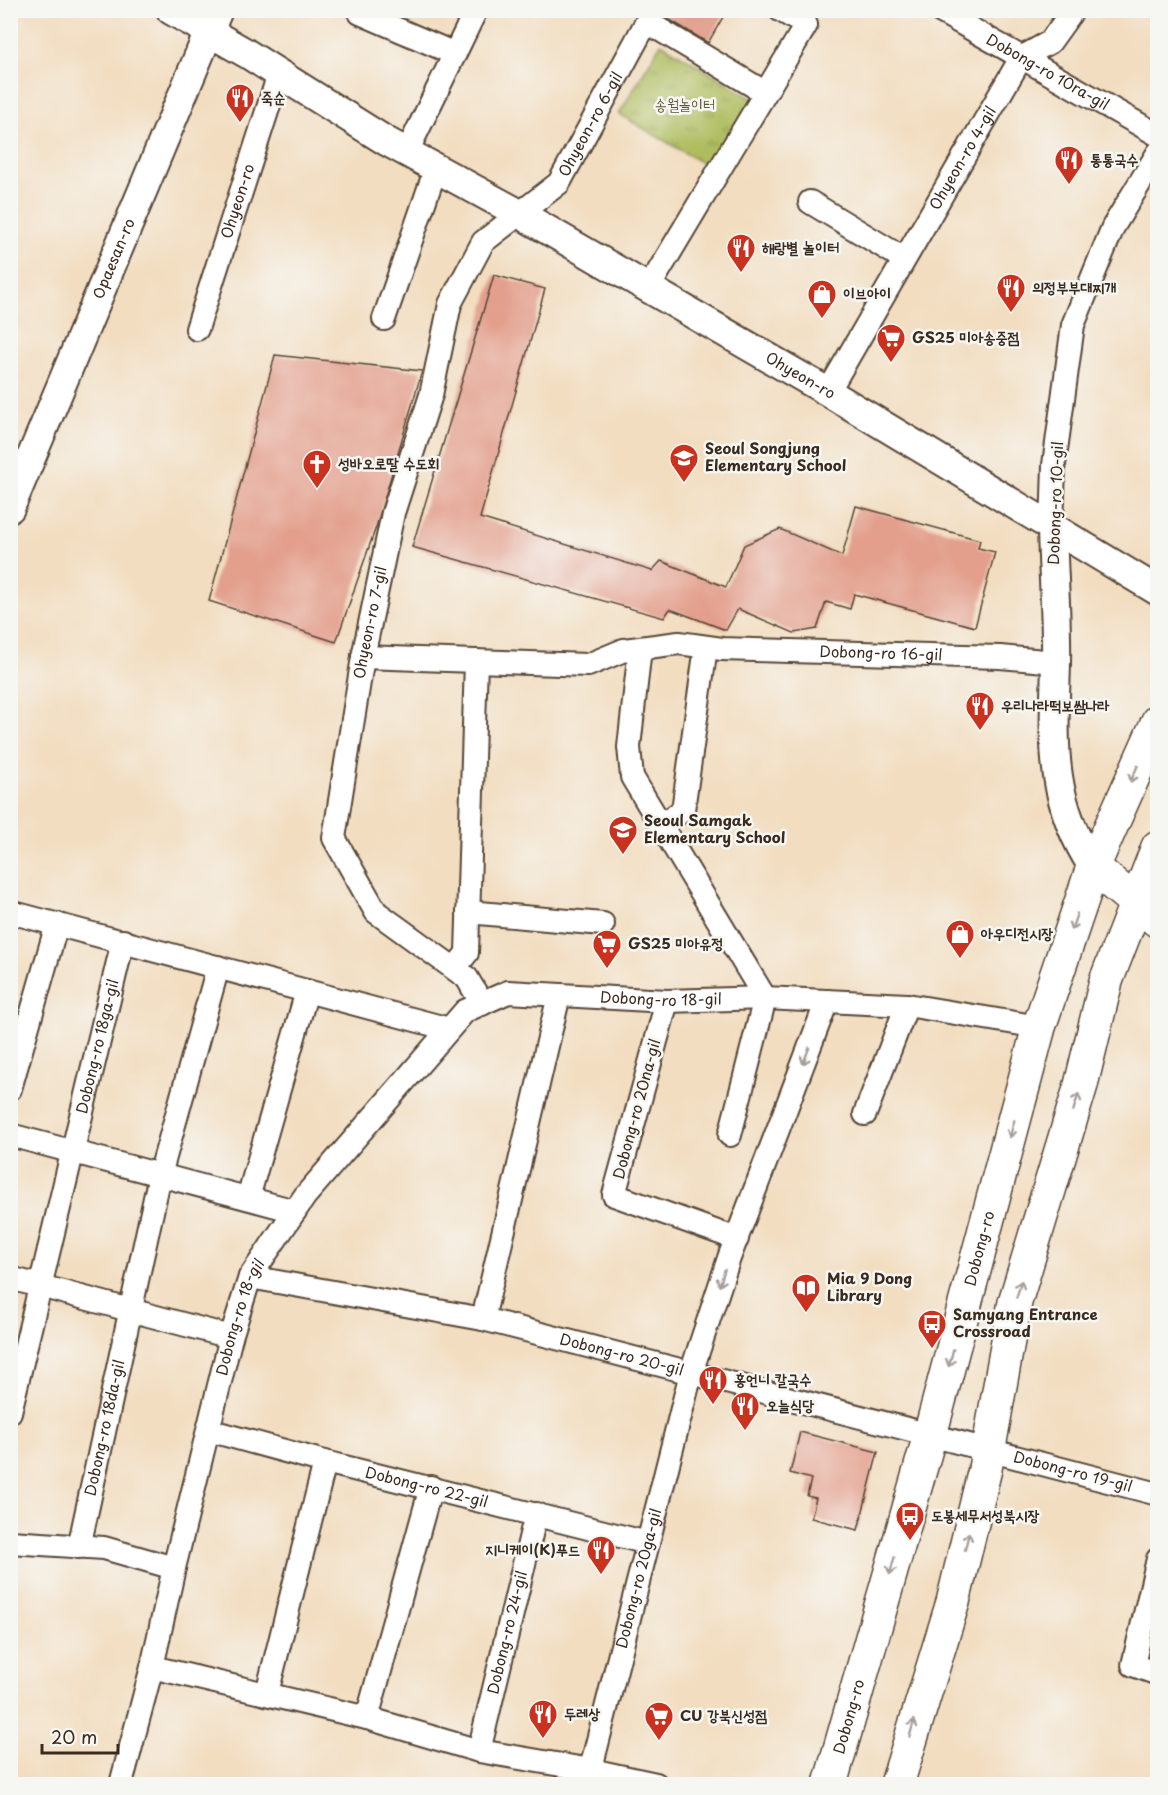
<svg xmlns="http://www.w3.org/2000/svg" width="1168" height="1795" font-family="'Playpen Sans','Poor Story',sans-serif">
<defs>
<pattern id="grass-tufts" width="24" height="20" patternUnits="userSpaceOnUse" patternTransform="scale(1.5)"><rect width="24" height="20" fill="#afbd5f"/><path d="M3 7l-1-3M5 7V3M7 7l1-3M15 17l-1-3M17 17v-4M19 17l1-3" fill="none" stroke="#909a4e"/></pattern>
</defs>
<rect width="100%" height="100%" fill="#f6f6f2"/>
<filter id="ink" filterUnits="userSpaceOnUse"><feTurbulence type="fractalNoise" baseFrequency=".0167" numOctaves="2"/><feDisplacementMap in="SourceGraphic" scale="12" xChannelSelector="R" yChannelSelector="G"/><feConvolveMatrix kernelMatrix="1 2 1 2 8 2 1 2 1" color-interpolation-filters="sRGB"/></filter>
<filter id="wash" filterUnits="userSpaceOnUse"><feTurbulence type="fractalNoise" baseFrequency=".008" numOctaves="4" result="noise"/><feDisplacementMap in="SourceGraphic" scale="24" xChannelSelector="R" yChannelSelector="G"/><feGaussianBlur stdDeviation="1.35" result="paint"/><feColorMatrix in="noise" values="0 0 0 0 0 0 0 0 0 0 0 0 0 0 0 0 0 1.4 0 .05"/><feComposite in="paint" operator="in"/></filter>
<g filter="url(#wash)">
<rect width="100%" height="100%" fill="#f2ddc0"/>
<!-- grass -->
<path fill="url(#grass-tufts)" stroke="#75743e" stroke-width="1.5" d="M661,43l97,59 -44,68 -95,-56z"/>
<g id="blocks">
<!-- building -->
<path fill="#e39f8c" d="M666,10h61l-19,33 -43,-26z
M494,275l51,14 -65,229 172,53 9,-10 65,26 18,-42 36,-16 62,27 14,-50 124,34 -2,8 17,4 -20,75 -121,-33 -4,15 -24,-7 -9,27 -23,4 -56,-24 -12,21 -56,-21 -6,9 -252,-71z
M275,355l147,16 -45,153 -41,118 -127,-41z
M800,1432l78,20 -20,78 -47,-12 5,-20 -9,-2 4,-17 -21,-6z"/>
</g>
</g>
<g filter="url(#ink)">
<use href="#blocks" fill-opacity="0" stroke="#564536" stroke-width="1.5"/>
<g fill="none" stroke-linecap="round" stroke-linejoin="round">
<!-- minor casing -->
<g stroke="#564536" stroke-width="26">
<g id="minor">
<path id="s1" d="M938,10l220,125"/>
<path d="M360,13l95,41"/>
<path d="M647,22l117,70"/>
<path d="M407,152l69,-142"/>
<path d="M810,202l94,57"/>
<path d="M648,289l158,-264 -26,-15"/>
<path d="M384,319l52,-151"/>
<path id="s2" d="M197,329l82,-255"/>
<path id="s3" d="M828,392l193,-334 29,-16 23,-32"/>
<path d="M1052,529l2,-64 19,-140 40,-98 45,-74"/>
<path d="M640,648l-11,99 3,30 133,221 -35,137"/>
<path id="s4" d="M363,657l225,8 36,-15 55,-7 43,6 278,8 56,5"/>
<path d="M661,826l22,-16 23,-163"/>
<path d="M10,912l439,117"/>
<path d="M468,912l135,12"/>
<path d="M455,968l12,-15 9,-292"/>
<path d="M667,1001l-53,194 123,44"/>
<path id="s5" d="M482,1004l-15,-26 -91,-66 -42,-74 29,-181 30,-144 38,-118 19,-91 33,-62 76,-59 94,-173"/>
<path d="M10,1089l47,-165"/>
<path d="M865,1114l42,-109"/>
<path d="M10,1135l285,76"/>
<path d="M248,1198l59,-207"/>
<path id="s6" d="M250,1277l233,42 675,175"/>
<path d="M10,1278l221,59"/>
<path d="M483,1319l76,-324"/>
<path id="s7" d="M10,1412l113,-471"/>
<path id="s8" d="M208,1430l117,32 323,81"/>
<path d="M10,1542l94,6 70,20"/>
<path id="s9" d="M79,1547l81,-372 58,-208"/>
<path d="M1158,1559l-25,106 25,9"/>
<path d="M152,1667l215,51 112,33 112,19 65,14"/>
<path d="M267,1693l58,-231"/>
<path d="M367,1718l64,-231"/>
<path id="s10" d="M479,1751l57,-237"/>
<path id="s11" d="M121,1784l31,-117 22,-99 57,-231 19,-60 55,-81 160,-185 43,-19 159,9 98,-3 142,7 132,22"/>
<path id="s12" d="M587,1784l104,-411 38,-115 98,-257"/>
</g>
</g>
<!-- tertiary casing -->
<g stroke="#564536" stroke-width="32">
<g id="tertiary">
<path id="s13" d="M171,10l75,43 140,88 134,73 308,178 330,199"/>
<path id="s14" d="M10,508l208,-498"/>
<path d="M1052,529c1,44 5,89 4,134 -2,77 -8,135 37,204"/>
</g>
</g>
<!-- secondary casing -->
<g stroke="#564536" stroke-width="36">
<path id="secondary" d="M1093,867l65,54"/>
</g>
<!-- primary casing -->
<g stroke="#564536" stroke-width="36">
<g id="primary">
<path id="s15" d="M830,1784l100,-349 109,-408 54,-160 65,-146"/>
<path d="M897,1784l56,-182 32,-133 30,-167 66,-217 25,-104 52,-134"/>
</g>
</g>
<!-- minor -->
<use href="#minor" stroke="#fff" stroke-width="22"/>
<!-- tertiary -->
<use href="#tertiary" stroke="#fff" stroke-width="28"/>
<!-- secondary -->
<use href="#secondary" stroke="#fff" stroke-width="33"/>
<!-- primary -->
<use href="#primary" stroke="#fff" stroke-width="33"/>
</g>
<!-- one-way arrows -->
<defs><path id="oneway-shaft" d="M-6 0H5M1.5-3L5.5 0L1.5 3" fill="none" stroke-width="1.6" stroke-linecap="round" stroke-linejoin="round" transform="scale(1.5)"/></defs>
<g stroke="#a79f9a">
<use href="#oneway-shaft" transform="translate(1134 774) rotate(114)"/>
<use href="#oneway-shaft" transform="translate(1074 922) rotate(109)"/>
<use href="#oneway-shaft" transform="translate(806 1056) rotate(111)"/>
<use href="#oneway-shaft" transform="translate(1076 1102) rotate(-73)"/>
<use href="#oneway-shaft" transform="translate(1012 1129) rotate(105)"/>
<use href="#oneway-shaft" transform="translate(722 1278) rotate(108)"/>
<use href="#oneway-shaft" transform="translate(1019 1289) rotate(-73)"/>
<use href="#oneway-shaft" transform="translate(951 1358) rotate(105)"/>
<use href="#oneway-shaft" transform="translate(967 1541) rotate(-77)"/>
<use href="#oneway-shaft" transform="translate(892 1566) rotate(106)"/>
<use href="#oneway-shaft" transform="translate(912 1728) rotate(-74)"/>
</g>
</g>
<!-- icons -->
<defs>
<g id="restaurant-pin" transform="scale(1.5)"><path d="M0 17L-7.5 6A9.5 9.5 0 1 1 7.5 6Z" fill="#c8321e" stroke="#f6f6f2"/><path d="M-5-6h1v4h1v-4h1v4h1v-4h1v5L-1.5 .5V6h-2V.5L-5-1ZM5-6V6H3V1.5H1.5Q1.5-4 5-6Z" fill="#fff"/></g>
<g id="shop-pin" transform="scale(1.5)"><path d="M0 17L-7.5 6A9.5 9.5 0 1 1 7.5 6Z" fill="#c8321e" stroke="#f6f6f2"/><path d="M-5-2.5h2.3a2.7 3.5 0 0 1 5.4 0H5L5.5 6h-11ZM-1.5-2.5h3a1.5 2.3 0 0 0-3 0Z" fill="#fff"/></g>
<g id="supermarket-pin" transform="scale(1.5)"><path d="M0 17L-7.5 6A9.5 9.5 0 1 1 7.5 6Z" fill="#c8321e" stroke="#f6f6f2"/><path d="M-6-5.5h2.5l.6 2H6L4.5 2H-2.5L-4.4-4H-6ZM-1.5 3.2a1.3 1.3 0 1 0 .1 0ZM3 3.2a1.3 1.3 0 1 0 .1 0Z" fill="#fff"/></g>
<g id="school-pin" transform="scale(1.5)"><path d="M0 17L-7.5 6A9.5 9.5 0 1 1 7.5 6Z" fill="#c8321e" stroke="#f6f6f2"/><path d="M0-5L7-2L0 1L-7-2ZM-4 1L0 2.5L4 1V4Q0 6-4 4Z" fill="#fff"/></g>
<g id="church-pin" transform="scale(1.5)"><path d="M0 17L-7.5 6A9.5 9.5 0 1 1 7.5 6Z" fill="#c8321e" stroke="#f6f6f2"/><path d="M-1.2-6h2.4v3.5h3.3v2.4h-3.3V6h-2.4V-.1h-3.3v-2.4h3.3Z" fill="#fff"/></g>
<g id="library-pin" transform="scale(1.5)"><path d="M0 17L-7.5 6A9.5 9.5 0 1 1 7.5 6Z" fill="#c8321e" stroke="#f6f6f2"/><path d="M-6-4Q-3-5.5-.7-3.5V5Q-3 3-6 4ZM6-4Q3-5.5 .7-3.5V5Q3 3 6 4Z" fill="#fff"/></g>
<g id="bus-pin" transform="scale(1.5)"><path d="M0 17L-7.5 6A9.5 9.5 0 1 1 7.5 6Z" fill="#c8321e" stroke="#f6f6f2"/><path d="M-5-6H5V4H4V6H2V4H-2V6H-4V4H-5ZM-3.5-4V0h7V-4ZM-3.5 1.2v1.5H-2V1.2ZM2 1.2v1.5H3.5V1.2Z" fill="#fff"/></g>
</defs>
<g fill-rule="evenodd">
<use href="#restaurant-pin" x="240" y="98"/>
<use href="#restaurant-pin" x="1069" y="160"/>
<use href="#restaurant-pin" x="741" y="248"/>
<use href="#restaurant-pin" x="1011" y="288"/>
<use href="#shop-pin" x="822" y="294"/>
<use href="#supermarket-pin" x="891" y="338"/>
<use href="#school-pin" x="684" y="458"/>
<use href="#church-pin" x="317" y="464"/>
<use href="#restaurant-pin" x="980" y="706"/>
<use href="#school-pin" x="623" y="830"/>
<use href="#shop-pin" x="960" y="934"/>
<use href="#supermarket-pin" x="607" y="944"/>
<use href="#library-pin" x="806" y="1288"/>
<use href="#bus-pin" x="932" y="1324"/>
<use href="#restaurant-pin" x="713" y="1380"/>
<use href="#restaurant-pin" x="745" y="1406"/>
<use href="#bus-pin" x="910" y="1516"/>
<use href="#restaurant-pin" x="601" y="1550"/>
<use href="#restaurant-pin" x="543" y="1714"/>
<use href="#supermarket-pin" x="659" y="1716"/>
</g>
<g text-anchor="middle" stroke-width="5" stroke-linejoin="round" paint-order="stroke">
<!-- street labels -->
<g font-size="15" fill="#3b2a1e" stroke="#f6f6f2">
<text dy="5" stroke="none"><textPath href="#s1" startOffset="126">Dobong-ro 10ra-gil</textPath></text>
<text dy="5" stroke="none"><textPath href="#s5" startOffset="1008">Ohyeon-ro 6-gil</textPath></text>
<text dy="5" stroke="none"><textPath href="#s3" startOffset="270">Ohyeon-ro 4-gil</textPath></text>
<text dy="5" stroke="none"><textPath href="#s2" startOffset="134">Ohyeon-ro</textPath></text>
<text dy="5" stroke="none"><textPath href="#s14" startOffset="270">Opaesan-ro</textPath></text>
<text dy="5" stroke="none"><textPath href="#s13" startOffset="728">Ohyeon-ro</textPath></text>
<text transform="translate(1056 503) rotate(-88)" y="5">Dobong-ro 10-gil</text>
<text dy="5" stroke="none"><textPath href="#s5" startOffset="446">Ohyeon-ro 7-gil</textPath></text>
<text dy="5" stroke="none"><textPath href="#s4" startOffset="522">Dobong-ro 16-gil</textPath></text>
<text dy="5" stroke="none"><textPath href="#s11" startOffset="1066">Dobong-ro 18-gil</textPath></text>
<text dy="5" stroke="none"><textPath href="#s7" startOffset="376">Dobong-ro 18ga-gil</textPath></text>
<text transform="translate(637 1109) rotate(-75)" y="5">Dobong-ro 20na-gil</text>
<text dy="5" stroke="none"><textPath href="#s15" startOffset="556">Dobong-ro</textPath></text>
<text dy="5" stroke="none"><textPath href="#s11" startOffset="482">Dobong-ro 18-gil</textPath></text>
<text dy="5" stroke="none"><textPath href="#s6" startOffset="380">Dobong-ro 20-gil</textPath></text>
<text dy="5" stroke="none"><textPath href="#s9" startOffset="122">Dobong-ro 18da-gil</textPath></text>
<text dy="5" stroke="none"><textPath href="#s6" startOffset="846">Dobong-ro 19-gil</textPath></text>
<text dy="5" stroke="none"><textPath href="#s8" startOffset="226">Dobong-ro 22-gil</textPath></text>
<text dy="5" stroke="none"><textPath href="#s12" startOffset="212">Dobong-ro 20ga-gil</textPath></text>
<text dy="5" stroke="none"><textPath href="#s10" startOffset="122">Dobong-ro 24-gil</textPath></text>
<text dy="5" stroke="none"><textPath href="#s15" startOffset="70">Dobong-ro</textPath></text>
</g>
<!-- poi labels -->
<g font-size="15" font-weight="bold" fill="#3b2a1e" stroke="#f6f6f2" text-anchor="start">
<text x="261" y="103">죽순</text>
<text x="1090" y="165">통통국수</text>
<text x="762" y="253">해랑별 놀이터</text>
<text x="1032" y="293">의정부부대찌개</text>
<text x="843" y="299">이브아이</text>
<text x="912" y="343">GS25 미아송중점</text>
<text x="705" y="454">Seoul Songjung<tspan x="705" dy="17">Elementary School</tspan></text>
<text x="338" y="469">성바오로딸 수도회</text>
<text x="1001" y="711">우리나라떡보쌈나라</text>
<text x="644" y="826">Seoul Samgak<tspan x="644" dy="17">Elementary School</tspan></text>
<text x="981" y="939">아우디전시장</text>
<text x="628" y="949">GS25 미아유정</text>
<text x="827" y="1284">Mia 9 Dong<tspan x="827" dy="17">Library</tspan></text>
<text x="953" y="1320">Samyang Entrance<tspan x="953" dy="17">Crossroad</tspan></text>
<text x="734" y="1385">홍언니 칼국수</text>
<text x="766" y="1411">오늘식당</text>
<text x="931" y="1521">도봉세무서성북시장</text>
<text x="580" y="1555" text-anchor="end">지니케이(K)푸드</text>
<text x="564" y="1719">두레상</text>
<text x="680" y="1721">CU 강북신성점</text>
</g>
<!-- park labels -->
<g font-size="15" fill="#5e5632" stroke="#f6f6f2">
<text x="685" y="110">송월놀이터</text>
</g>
</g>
<!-- margin -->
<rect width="1168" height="1795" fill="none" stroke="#f6f6f2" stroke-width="36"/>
<!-- scale -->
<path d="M42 1744v9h76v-9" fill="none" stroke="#3b2a1e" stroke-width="3"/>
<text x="51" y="1744" font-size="18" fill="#3b2a1e" stroke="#f6f6f2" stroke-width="4.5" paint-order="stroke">20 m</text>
</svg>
